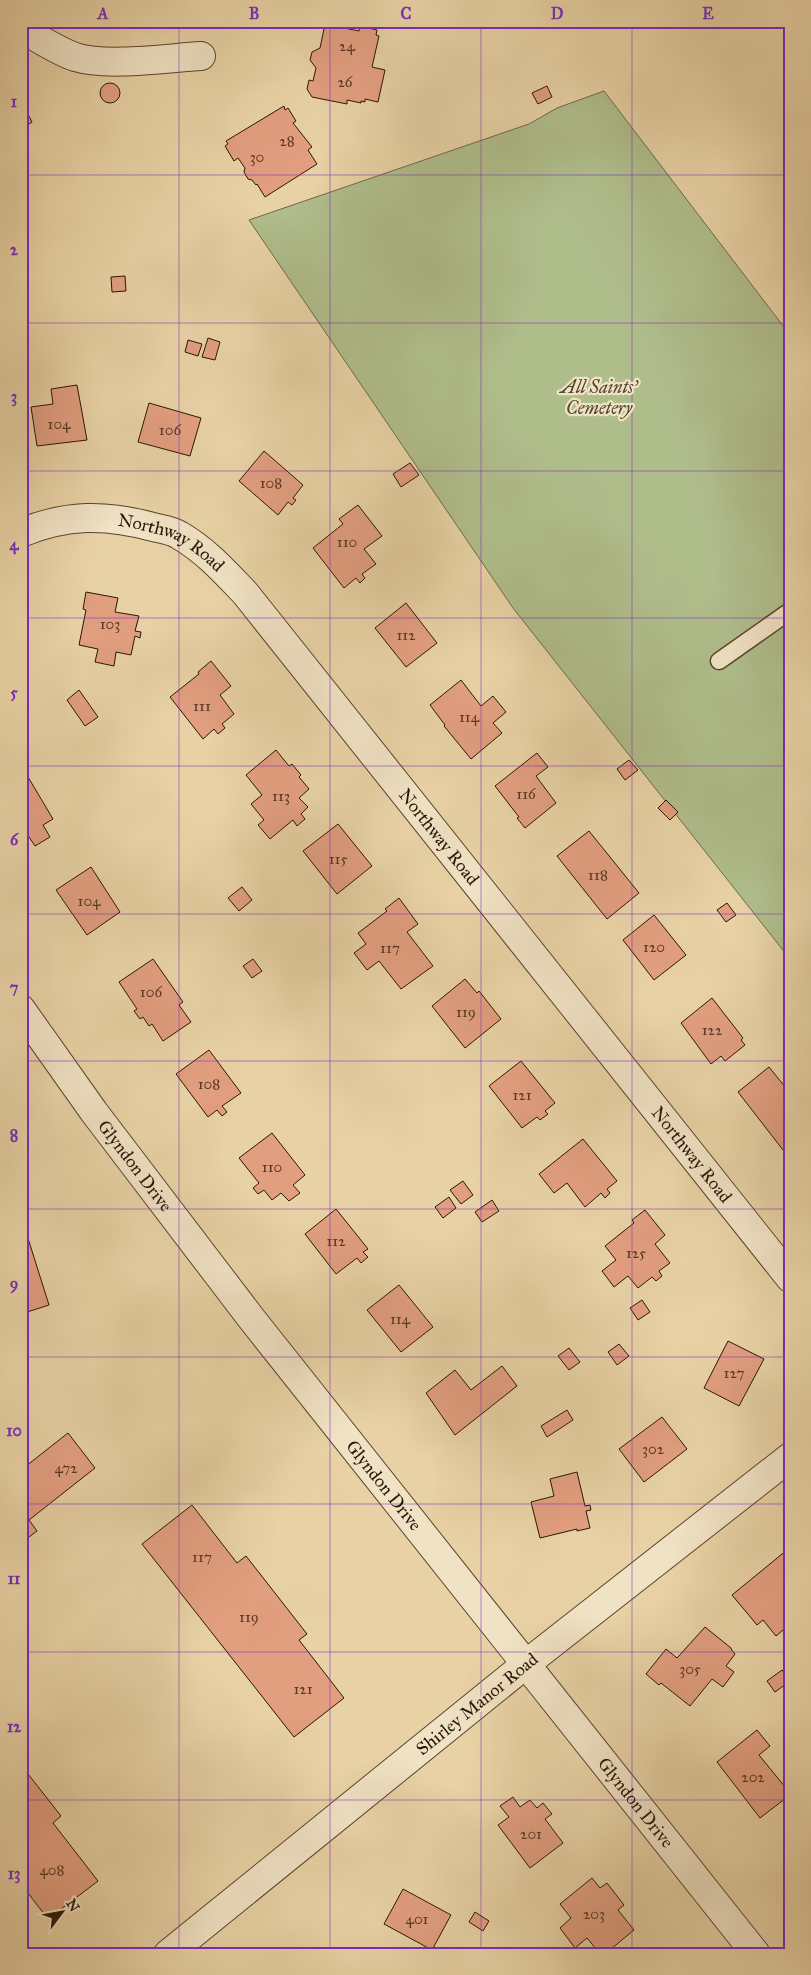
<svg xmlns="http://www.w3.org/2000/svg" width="811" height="1975" font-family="'IM FELL Great Primer',serif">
<rect width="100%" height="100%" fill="#e8d2a5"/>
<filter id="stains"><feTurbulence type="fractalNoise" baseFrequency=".004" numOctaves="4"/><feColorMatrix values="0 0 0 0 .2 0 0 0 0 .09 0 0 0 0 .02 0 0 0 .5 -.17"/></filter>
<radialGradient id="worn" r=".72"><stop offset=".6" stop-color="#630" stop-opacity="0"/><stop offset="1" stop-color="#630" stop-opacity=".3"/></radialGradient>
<!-- green -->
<path fill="#afbd8b" stroke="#6c6949" d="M604,91l186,244v624l-277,-351 -264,-388 280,-96 28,-16z"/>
<!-- building -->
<path fill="#e29f80" stroke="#2a1507" d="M325,24l34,7 1,-5 17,4 -1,5 3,1 -7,31 13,3 -7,32 -13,-3v3l-4,-1v2l-14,-3v4l-35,-7 -5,-8 2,-9 4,1 3,-13 -6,-8 2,-8 8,-4z
M100 93a10 10 0 1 1 20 0a10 10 0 1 1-20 0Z
M547,86l5,11 -14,7 -6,-11z
M21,101l11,21 -11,7z
M284,106l1,4 3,-2 8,13 -3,2 19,24 -4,3 9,14 -52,33 -8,-13 -1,1 -4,-5 -4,-1 -4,-7 1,-4 -7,-10 -4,3 -9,-15 3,-2 -2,-3z
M125,276l1,15 -14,1 -1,-15z
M208,338l12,4 -5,18 -13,-3z
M188,340l14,4 -4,12 -13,-4z
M77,385l10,55 -50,6 -6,-39 22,-3 -2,-15z
M149,403l52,15 -11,38 -52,-14z
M264,451l39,34 -10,13 3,2 -4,5 -4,-3 -10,13 -39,-34z
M410,463l9,12 -18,12 -8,-13z
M358,505l24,31 -18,13 12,15 -14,10 3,4 -5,5 -4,-5 -12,10 -31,-40 30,-24 -4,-5z
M86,592l32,6 -3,14 24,4 -4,15 6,1 -1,6 -5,-2 -4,19 -15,-3 -2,14 -19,-4 3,-13 -19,-4 7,-35 -3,-1z
M406,603l31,40 -31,24 -31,-39z
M211,661l20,25 -11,9 14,19 -12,10 3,4 -7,6 -4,-5 -11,10 -33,-42 29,-23 -1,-2z
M461,680l20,26 12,-10 13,16 -13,11 9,10 -31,26 -27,-33 1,-1 -15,-20z
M79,690l19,27 -13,9 -18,-26z
M276,750l13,16 3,-2 9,11 -2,2 10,12 -10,9 9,9 -7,7 4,5 -8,7 -4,-6 -23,19 -12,-14 6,-5 -13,-16 11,-9 -16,-20z
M537,753l11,14 -12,9 20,27 -31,25 -8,-10 2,-1 -24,-31z
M629,760l9,10 -13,10 -8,-11z
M25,772l28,47 -10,6 7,12 -15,9 -8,-12 -6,4v-63z
M666,800l12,12 -8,8 -12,-12z
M338,824l34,42 -35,28 -34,-43z
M589,831l50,62 -32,26 -50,-63z
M91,867l29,45 -33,23 -31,-45z
M242,887l10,13 -13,11 -11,-13z
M399,898l19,26 -11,8 26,34 -32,23 -22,-28 -12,9 -13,-17 12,-9 -8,-11 29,-22 -2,-2z
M727,903l9,12 -10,7 -9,-12z
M654,915l32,40 -32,25 -31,-40z
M153,959l30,43 -4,3 12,17 -28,19 -11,-17 -3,2 -6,-9 -3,2 -6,-8 3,-2 -18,-27z
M253,959l9,12 -10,7 -9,-12z
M465,979l12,14 2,-2 22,28 -36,29 -33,-42z
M712,998l31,40 -2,2 4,5 -20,16 -4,-5 -10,8 -30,-41z
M209,1050l32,43 -19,13 5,6 -5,4 -5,-6 -9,7 -32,-43z
M521,1061l34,42 -10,8 3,3 -8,6 -3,-3 -15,11 -33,-42z
M769,1067l21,26v52l-7,5 -45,-58z
M272,1133l33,42 -12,10 7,8 -11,8 -8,-8 -9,7 -8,-10 -6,4 -5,-6 6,-5 -20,-25z
M583,1139l34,42 -10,8 3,4 -5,5 -4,-5 -16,14 -18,-24 -13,10 -15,-19z
M463,1181l10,14 -12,9 -11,-14z
M449,1197l7,11 -13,10 -8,-11z
M492,1200l7,11 -17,11 -7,-10z
M336,1209l32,40 -5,3 5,5 -7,6 -4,-5 -21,16 -31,-40z
M645,1210l20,25 -10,9 15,19 -11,8 3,5 -6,5 -4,-4 -14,11 -10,-12 -14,11 -12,-16 14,-11 -11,-14 29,-23 -2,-3z
M21,1216l28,89 -28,9z
M399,1285l34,42 -32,25 -34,-42z
M642,1300l8,12 -12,8 -8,-12z
M728,1341l36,18 -25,47 -35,-18z
M619,1344l10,12 -12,9 -9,-13z
M569,1348l11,14 -11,8 -11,-14z
M502,1366l15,20 -62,49 -29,-42 29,-23 16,20z
M567,1410l6,10 -26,17 -6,-11z
M662,1417l25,32 -43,33 -25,-33z
M68,1433l27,35 -66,52 8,11 -16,12v-73z
M577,1472l8,34 5,-1 1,5 -5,1 4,17 -13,3v-2l-37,9 -9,-36 23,-6 -4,-17z
M192,1505l45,58 9,-7 61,78 -8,6 45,58 -50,39 -152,-193z
M787,1550l3,4v70l-14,12 -13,-16 -6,5 -25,-30z
M705,1627l26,21v1l4,5 -9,12 8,6 -11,15 -11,-8 -22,27 -29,-23 -2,2 -13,-11 20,-25 11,9z
M782,1670l8,11 -15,11 -8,-11z
M757,1730l13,16 -11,9 31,38v2l-30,23 -43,-56z
M21,1765l40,51 -8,7 45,58 -50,38 -27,-35z
M513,1797l7,10 10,-7 7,8 6,-5 9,11 -7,5 18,24 -33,25 -32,-43 11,-8 -9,-11z
M592,1878l8,10 7,-5 17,22 -6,5 16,20 -29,24h-5l-13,-16 -12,10 -15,-20 11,-10 -11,-14z
M403,1889l48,26 -19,35 -48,-26z
M475,1912l14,9 -6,10 -14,-9z"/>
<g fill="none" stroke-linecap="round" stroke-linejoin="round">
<!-- service casing -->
<g stroke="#5a442e" stroke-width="19">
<path id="service" d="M719,661l71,-50"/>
</g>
<!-- minor casing -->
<g stroke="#5a442e" stroke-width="30">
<g id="minor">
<path d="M21,28c18,11 35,22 54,29 32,10 92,1 126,-1"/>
<path id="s1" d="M21,533c45,-19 85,-19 132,-6 8,2 18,3 26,8 26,15 45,36 66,58l545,685"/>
<path d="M526,1664l264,-207"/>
</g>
</g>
<!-- tertiary casing -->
<g stroke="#5a442e" stroke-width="30">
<g id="tertiary">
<path id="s2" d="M21,1009l73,103 157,206 505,636"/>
<path d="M168,1954l358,-290"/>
</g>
</g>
<!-- service -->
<use href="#service" stroke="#f0e2c4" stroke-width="16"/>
<!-- minor -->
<use href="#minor" stroke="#f0e2c4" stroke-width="28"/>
<!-- tertiary -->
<use href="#tertiary" stroke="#f0e2c4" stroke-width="28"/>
</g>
<!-- grid -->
<path fill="none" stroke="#7b2cbf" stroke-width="1" stroke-opacity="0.55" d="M179,21v1933M330,21v1933M481,21v1933M632,21v1933M21,175h769M21,323h769M21,471h769M21,618h769M21,766h769M21,914h769M21,1061h769M21,1209h769M21,1357h769M21,1504h769M21,1652h769M21,1800h769"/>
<g text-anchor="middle" stroke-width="4.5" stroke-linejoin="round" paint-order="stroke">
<!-- number labels -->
<g font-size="15" fill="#583825">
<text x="347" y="51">24</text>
<text x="345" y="87">26</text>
<text x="287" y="146">28</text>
<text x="257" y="162">30</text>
<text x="59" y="429">104</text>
<text x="170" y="435">106</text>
<text x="271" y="488">108</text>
<text x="347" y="547">110</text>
<text x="110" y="629">103</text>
<text x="406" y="640">112</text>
<text x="202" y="711">111</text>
<text x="469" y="722">114</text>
<text x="526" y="799">116</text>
<text x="281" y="801">113</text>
<text x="338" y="864">115</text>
<text x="598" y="880">118</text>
<text x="89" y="906">104</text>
<text x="654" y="952">120</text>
<text x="390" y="953">117</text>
<text x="151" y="997">106</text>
<text x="466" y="1017">119</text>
<text x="712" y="1035">122</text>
<text x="209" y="1089">108</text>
<text x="522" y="1100">121</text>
<text x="272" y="1172">110</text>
<text x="336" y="1246">112</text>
<text x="636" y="1258">125</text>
<text x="400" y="1324">114</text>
<text x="734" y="1378">127</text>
<text x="653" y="1454">302</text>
<text x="66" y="1473">472</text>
<text x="202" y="1562">117</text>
<text x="249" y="1622">119</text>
<text x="690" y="1674">305</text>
<text x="303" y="1694">121</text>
<text x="753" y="1782">202</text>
<text x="531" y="1839">201</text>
<text x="52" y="1875">408</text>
<text x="594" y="1919">203</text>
<text x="417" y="1924">401</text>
</g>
<!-- park labels -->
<g font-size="18" font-style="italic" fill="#52472f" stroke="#f0e2c4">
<text x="599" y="393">All Saints'<tspan x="599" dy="21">Cemetery</tspan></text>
</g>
<!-- street labels -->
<g font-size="18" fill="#2a1507" stroke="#f0e2c4">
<text dy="6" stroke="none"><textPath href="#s1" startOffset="158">Northway Road</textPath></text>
<text dy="6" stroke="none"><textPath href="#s1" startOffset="562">Northway Road</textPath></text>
<text dy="6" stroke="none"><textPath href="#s1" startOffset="968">Northway Road</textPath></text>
<text dy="6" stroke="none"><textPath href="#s2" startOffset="194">Glyndon Drive</textPath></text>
<text dy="6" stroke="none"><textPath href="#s2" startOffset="599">Glyndon Drive</textPath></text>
<text transform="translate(477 1704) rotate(-39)" y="6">Shirley Manor Road</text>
<text dy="6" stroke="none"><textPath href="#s2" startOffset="1004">Glyndon Drive</textPath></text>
</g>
</g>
<!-- margin -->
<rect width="811" height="1975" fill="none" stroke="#e8d2a5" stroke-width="55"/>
<!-- north arrow -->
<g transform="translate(62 1912) rotate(58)" stroke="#f0e2c4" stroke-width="4" paint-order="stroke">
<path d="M0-4L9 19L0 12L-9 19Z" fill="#2a1507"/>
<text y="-8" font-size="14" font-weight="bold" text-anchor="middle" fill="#2a1507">N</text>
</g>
<rect x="28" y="28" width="756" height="1920" fill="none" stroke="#7b2cbf" stroke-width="2"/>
<g font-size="16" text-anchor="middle" font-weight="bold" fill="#7b2cbf">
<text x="103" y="19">A</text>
<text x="254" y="19">B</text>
<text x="406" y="19">C</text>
<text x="557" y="19">D</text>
<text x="708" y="19">E</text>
<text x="14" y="107">1</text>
<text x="14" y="255">2</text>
<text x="14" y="402">3</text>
<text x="14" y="550">4</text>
<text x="14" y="698">5</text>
<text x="14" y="845">6</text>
<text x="14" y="993">7</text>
<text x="14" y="1141">8</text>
<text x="14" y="1289">9</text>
<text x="14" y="1436">10</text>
<text x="14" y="1584">11</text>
<text x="14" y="1732">12</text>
<text x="14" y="1879">13</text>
</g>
<rect width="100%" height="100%" filter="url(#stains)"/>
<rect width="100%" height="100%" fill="url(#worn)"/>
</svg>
